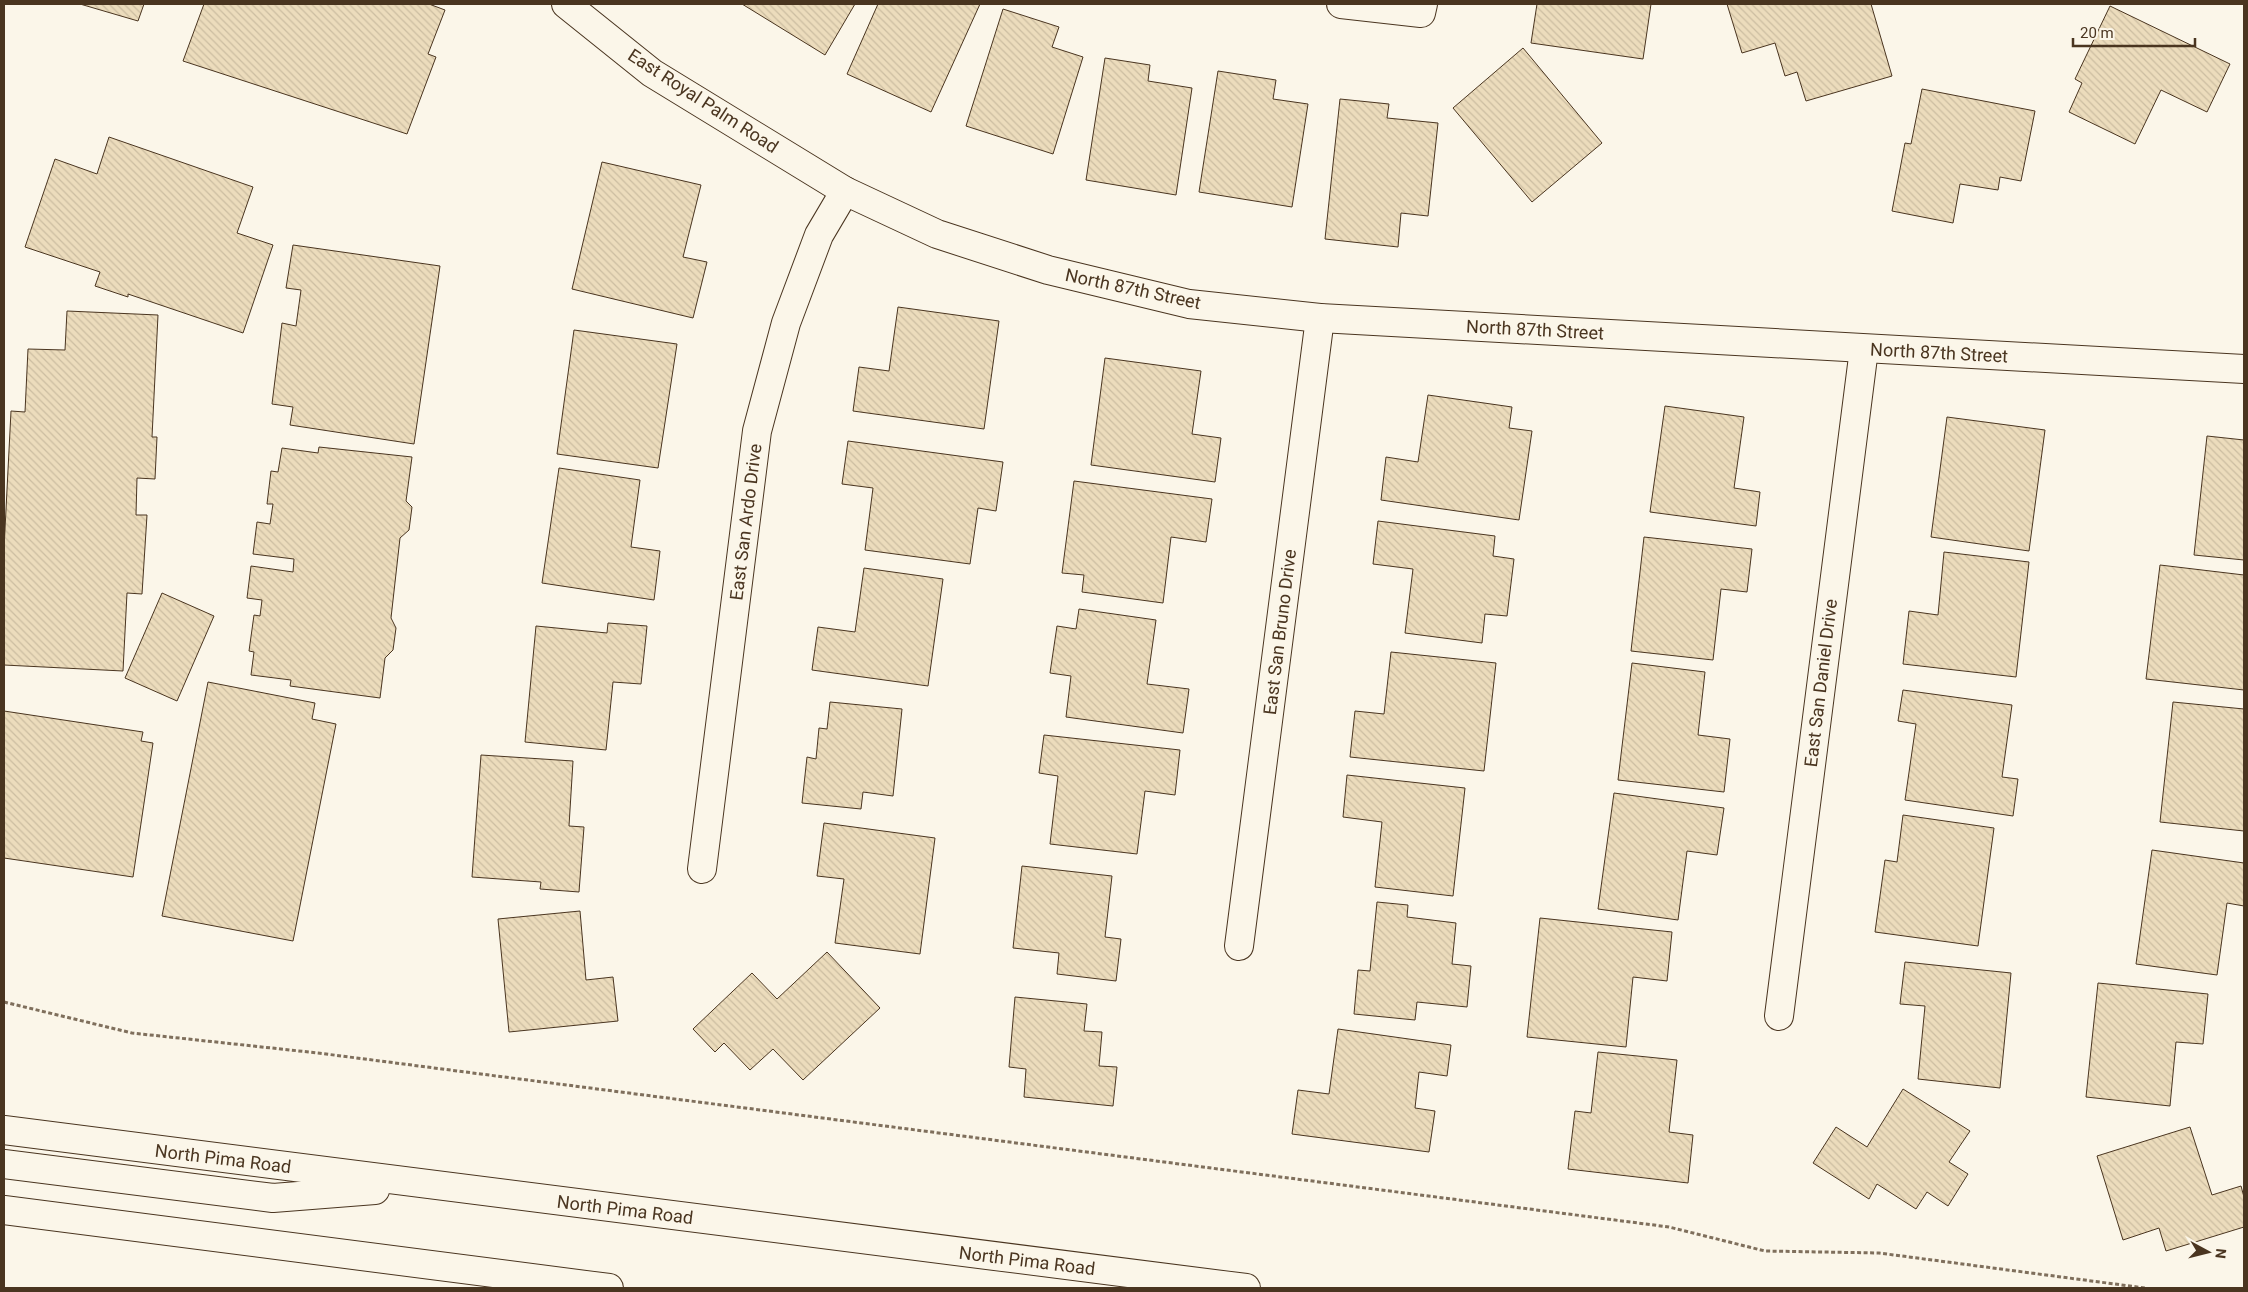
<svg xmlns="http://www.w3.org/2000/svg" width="2248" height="1292" font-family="Roboto,sans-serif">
<defs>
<pattern id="building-back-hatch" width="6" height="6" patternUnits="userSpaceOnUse" patternTransform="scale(1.25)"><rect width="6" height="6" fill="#ecdcbc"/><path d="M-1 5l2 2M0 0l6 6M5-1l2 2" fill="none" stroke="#ccbda1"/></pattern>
</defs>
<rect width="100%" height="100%" fill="#fbf6e9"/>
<!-- building -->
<path fill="url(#building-back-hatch)" stroke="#4a3520" d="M80,4h64l-6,17z
M204,4h225l16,6 -17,44 8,3 -29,77 -224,-73z
M742,4h113l-30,51z
M878,4h102l-49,108 -84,-38z
M1537,4h114l-8,55 -112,-16z
M1727,4h144l21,72 -86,25 -9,-29 -12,4 -10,-33 -33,10z
M2110,6l120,58 -23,48 -46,-22 -26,54 -66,-32 13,-29 -7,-4z
M1003,9l56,18 -7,20 31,10 -30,97 -87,-28z
M1523,48l79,95 -70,59 -79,-94z
M1105,58l45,7 -2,16 44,7 -16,107 -90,-15z
M1218,71l58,9 -3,19 35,5 -16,103 -93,-15z
M1922,89l113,22 -14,70 -21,-4 -2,13 -38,-6 -7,39 -61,-12 13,-68 6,1z
M1340,99l49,5 -2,14 51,5 -10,93 -27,-3 -3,34 -73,-8z
M109,137l144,50 -16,46 36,12 -30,88 -115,-39v3l-33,-11 5,-14 -75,-25 30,-88 42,15z
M602,162l99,23 -18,72 24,5 -14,56 -121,-29z
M293,245l147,21 -26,178 -124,-19 3,-18 -21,-3 10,-81 14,3 5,-36 -15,-2z
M898,307l101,14 -15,108 -131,-18 6,-44 30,4z
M67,311l91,4 -6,122h5l-2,42 -18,-1 -1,37h11l-5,79 -15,-1 -4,78 -119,-6v-116l7,-138 14,1 3,-63 37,1z
M574,330l103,14 -19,124 -101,-14z
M1105,358l96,13 -9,63 29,4 -6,44 -124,-17z
M1428,395l84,12 -3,21 23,3 -13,89 -138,-20 5,-43 32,5z
M1665,406l79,11 -10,71 26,4 -4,34 -106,-14z
M1947,417l98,13 -16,121 -98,-14z
M2207,436l37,4v120l-50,-5z
M848,441l155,21 -7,49 -18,-3 -8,56 -105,-14 8,-62 -31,-4z
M319,447l93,10 -6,44 6,6 -3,23 -9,8 -9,80 5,10 -3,22 -8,8 -5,40 -90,-12 1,-6 -40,-5 3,-23 -5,-1 5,-36 6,1 2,-16 -15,-2 4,-32 42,6 1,-13 -41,-5 4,-32 13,2 3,-20h-6l4,-33 7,1 4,-24 36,5z
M559,468l81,12 -9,67 29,4 -6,49 -112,-17z
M1074,481l138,18 -6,43 -35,-5 -8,66 -81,-11 2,-17 -22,-2z
M1378,521l117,15 -2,20 21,3 -7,57 -22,-2 -3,29 -77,-10 8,-64 -40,-5z
M1644,537l108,12 -5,43 -26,-3 -8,71 -82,-9z
M1944,552l85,10 -13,115 -113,-13 6,-53 29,4z
M2160,565l84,10v115l-98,-11z
M864,568l79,11 -15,107 -116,-16 6,-43 37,5z
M162,593l52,23 -37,85 -52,-23z
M1079,609l77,11 -9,64 42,5 -6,44 -117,-16 5,-41 -21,-3 7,-47 19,3z
M608,623l39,3 -6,58 -28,-2 -7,68 -81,-8 11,-116 71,7z
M1391,652l105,11 -12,108 -134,-14 5,-46 29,3z
M1632,663l73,9 -7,63 32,4 -6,53 -106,-12z
M208,682l107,21 -3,16 24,5 -43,217 -131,-25z
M1903,690l109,15 -10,72 16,2 -5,37 -108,-16 11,-76 -18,-3z
M830,702l72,7 -9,87 -30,-4 -2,17 -59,-6 5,-46 9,2 3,-31 8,1z
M2173,702l71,7v122l-84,-9z
M4,711l139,21 -2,9 12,2 -20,134 -129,-19z
M1044,735l136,15 -5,45 -30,-4 -8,63 -87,-10 8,-68 -19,-3z
M481,755l92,6 -4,65 15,1 -5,65 -39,-3 1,-7 -69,-5z
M1347,775l118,13 -12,108 -78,-9 7,-65 -39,-5z
M1614,793l110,15 -7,47 -30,-4 -9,69 -80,-11z
M1903,815l91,13 -16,118 -103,-14 10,-72 12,2z
M824,823l111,15 -15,116 -85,-11 9,-64 -27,-3z
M2152,850l92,13v43l-17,-3 -10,72 -81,-11z
M1022,866l90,10 -7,61 16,2 -5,42 -59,-7 2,-21 -46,-5z
M1377,902l31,3 -1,12 49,6 -4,41 19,2 -4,41 -50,-5 -2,18 -61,-6 4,-44 12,1z
M580,911l6,69 27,-3 5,44 -109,11 -11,-113z
M1540,918l132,14 -5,49 -34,-4 -7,70 -99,-10z
M827,952l53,56 -77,72 -30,-31 -23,21 -26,-27 -9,9 -22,-23 59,-56 25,26z
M1905,962l106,11 -11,115 -82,-9 7,-73 -25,-2z
M2098,983l110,11 -5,50 -27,-2 -6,64 -84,-9z
M1015,997l72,7 -3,27 18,1 -3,34 18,1 -4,39 -89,-9 2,-28 -17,-2z
M1338,1029l113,16 -4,31 -28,-4 -4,36 20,3 -6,41 -137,-18 6,-44 31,4z
M1598,1052l79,8 -8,72 24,3 -5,48 -120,-14 7,-58 16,2z
M1903,1089l67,42 -21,31 19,12 -20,32 -21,-14 -11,17 -39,-25 -8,15 -56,-36 23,-36 31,20z
M2190,1127l22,68 29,-9 3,11v30l-78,24 -7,-23 -36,12 -26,-84z"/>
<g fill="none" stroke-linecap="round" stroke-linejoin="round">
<!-- minor casing -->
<g stroke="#4a3520" stroke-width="30">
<path id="minor" d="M1341,4l80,9 2,-9
M702,869l55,-438 29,-108 33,-88 26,-44
M1239,946l81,-628
M1779,1016l85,-667"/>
</g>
<!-- tertiary casing -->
<g stroke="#4a3520" stroke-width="30">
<path id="tertiary" d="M566,4l86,69 193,118 92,43 111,36 141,34 131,14 924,51"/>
</g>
<!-- secondary casing -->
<g stroke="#4a3520" stroke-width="30">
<path id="secondary" d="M4,1130l1242,158
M4,1164l269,34 102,-8
M4,1210l605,78"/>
</g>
<!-- path -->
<path stroke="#7f6f5c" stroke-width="3" stroke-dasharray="4 2.5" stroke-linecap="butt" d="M4,1002l128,31 186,20 1351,174 96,24 114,2 266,35"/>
<!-- minor -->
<use href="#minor" stroke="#fbf6e9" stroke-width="28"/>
<!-- tertiary -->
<use href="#tertiary" stroke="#fbf6e9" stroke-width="28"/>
<!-- secondary -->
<use href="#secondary" stroke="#fbf6e9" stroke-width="28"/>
</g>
<g text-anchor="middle" stroke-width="4" stroke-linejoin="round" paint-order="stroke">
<!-- street labels -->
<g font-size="18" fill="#4a3520" stroke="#fbf6e9">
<text transform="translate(703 101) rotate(33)" y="6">East Royal Palm Road</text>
<text transform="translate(1133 289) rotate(12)" y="6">North 87th Street</text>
<text transform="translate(1535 330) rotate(3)" y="6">North 87th Street</text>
<text transform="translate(1939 353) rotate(3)" y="6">North 87th Street</text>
<text transform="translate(746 522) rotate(-83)" y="6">East San Ardo Drive</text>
<text transform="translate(1280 632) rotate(-83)" y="6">East San Bruno Drive</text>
<text transform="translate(1821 683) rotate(-83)" y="6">East San Daniel Drive</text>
<text transform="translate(223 1159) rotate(7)" y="6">North Pima Road</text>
<text transform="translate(625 1210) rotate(7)" y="6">North Pima Road</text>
<text transform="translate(1027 1261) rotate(7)" y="6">North Pima Road</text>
</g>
</g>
<!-- border -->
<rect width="2248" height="1292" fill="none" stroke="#4a3520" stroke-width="10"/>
<!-- north arrow -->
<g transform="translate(2208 1252) rotate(97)" stroke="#fbf6e9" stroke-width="4" paint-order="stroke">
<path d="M0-4L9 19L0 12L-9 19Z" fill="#4a3520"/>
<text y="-8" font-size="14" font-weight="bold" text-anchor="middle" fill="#4a3520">N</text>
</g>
<!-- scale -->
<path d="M2073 38v8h122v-8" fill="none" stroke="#4a3520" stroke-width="2.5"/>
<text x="2080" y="38" font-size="15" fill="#4a3520" stroke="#fbf6e9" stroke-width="4" paint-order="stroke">20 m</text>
</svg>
